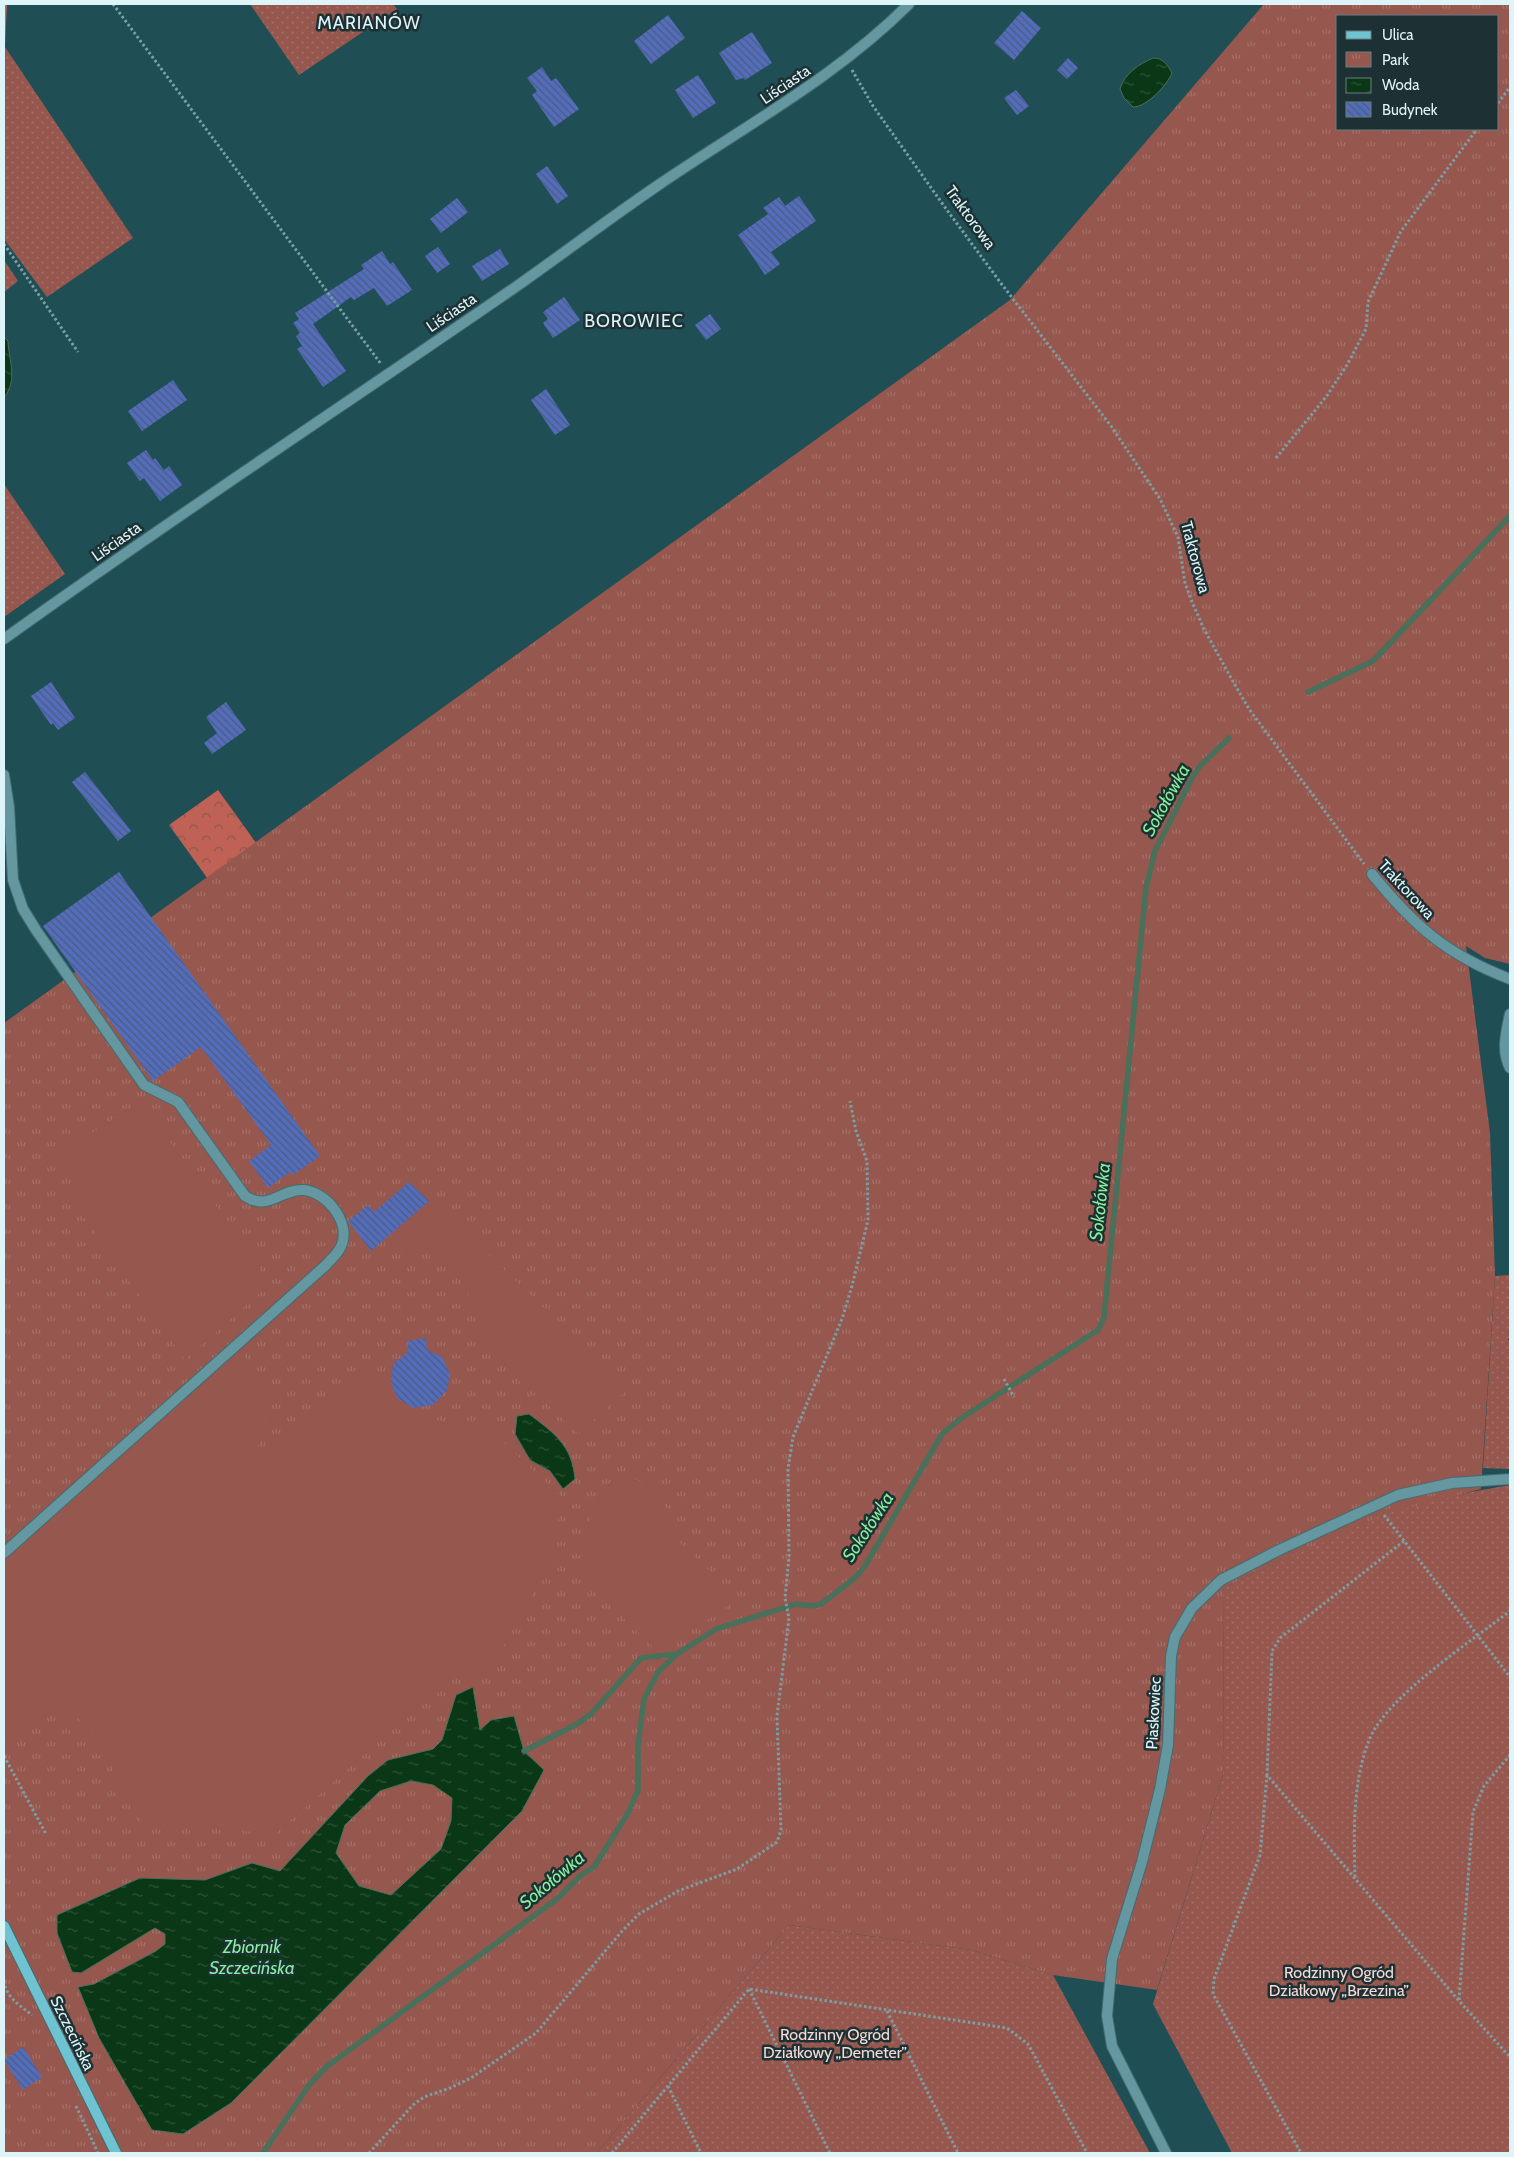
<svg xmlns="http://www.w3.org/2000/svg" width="1514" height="2157" font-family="Cabin,sans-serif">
<defs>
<pattern id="grass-dots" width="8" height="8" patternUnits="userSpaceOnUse" patternTransform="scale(1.25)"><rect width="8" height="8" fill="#96574e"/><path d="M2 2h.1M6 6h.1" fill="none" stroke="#a47068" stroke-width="1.8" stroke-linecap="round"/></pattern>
<pattern id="forest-crowns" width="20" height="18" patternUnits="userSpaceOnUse" patternTransform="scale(1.25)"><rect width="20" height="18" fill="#c06155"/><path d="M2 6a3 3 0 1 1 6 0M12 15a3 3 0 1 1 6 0" fill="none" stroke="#8e5751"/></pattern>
<pattern id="park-tufts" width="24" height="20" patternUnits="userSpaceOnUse" patternTransform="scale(1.25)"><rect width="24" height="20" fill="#96574e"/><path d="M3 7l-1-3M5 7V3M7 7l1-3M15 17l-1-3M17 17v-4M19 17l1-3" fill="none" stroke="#a47068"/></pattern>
<pattern id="water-ripples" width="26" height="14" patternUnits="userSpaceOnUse" patternTransform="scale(1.25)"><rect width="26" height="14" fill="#0a3716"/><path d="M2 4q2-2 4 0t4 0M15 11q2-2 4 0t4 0" fill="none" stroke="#2d5539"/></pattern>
<pattern id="building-back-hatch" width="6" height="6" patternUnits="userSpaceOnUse" patternTransform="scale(1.25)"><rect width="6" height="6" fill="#546dba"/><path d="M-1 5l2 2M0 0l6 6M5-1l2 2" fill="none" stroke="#4b5b82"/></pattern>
</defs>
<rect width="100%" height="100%" fill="#204e55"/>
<!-- grass -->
<path fill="url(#grass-dots)" d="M250,4h143l4,5 -98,66z
M5,47l128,191 -86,59 -43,-58z
M4,260l14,21 -14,11z
M4,484l61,90 -61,43z
M1510,1275v61l-2,3 2,4v126l-27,-1 12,-192z
M1510,1485v668h-278l-79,-149 70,-229 1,-187 179,-84z
M789,1925l182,25 82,25 97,178h-553z"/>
<!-- forest -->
<path fill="url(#forest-crowns)" d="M4,4h3l-3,63z
M218,790l121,168 -49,35 -121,-168z"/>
<!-- park -->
<path fill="url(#park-tufts)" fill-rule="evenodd" d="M1264,4h246v960l-25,-6 -19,-12 24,187 5,143 -14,213 -97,25 -160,74 -1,187 -66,215 -104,-15 -82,-25 -182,-25 -192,228h-593v-1130l1006,-723zM1338,16h160v113h-160z"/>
<!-- pitch -->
<path fill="#96574e" d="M132,1107l16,4 112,156 4,22 -79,71 -111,-157 -1,-22 -14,-27z
M431,1199l197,190 -50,45 -41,-40 -18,-13 -34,-41 -28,-75 -25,-23 -24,11 -17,-20z
M240,1352l38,42 -13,25 -8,32 20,-4 73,-70 34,2 10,19 19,14 41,14 34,2 75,70 -15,68 -59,106 -35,2 -179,160 -97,-10 -19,5 -15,-3 -52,-95 -24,-21c-24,5 -46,6 -59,29l-5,-5v-176z
M619,1473l39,15 23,56 55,52 -15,17 -53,25 -9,14 -78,-75 9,-57 13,-30z"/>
<!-- water -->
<path fill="url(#water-ripples)" stroke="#49705a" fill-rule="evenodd" d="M1153,58c10,0 14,6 19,15 -5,12 -25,34 -39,34l-9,-9 -4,-9c4,-15 19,-25 33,-31z
M4,337l4,4c1,21 10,38 -4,57z
M529,1414c25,19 43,31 46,65l-12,10 -13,-18 -20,-11 -15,-26 2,-18z
M473,1687l7,43 11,-10 23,-4 10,35 20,19 -22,41 -291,292 -48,31 -31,-4 -53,-92 -21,-51 16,-3 62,-33 9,-7v-10l-10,-6 -74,45 -9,-1 -15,-39v-18l83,-37 65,2 47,-17 28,8 88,-95 20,-16 45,-11 9,-9 14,-45zM411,1781l22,4 19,13 -1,23 -10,28 -50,46 -32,-9 -23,-33 9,-28 35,-34z"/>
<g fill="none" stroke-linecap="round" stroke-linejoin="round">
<!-- stream -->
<path stroke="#49705a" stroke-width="5.5" d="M1308,692l65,-31 137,-145
M524,1751l53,-27 14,-10 50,-56 36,-4
M263,2153l46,-68 17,-18 231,-168 24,-24 13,-8 34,-54 10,-23v-45l6,-46 14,-27 19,-18 39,-25 80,-25 17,2 8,-2 35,-27 9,-11 77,-132 18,-15 138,-89 6,-13 42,-429 9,-37 38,-75 7,-10 29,-28"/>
</g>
<!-- building -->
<path fill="url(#building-back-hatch)" d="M1022,11l19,17 -27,32 -20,-17z
M668,15l17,23 -34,26 -17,-23z
M752,32l20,31 -27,17 -1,-2 -8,2 -17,-27z
M1068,58l10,10 -11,11 -10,-9z
M542,67l9,14 5,-3 23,31 -25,18 -22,-32 5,-4 -10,-13z
M698,75l18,28 -23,15 -18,-28z
M1016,90l13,16 -12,9 -13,-17z
M547,166l21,30 -11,8 -21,-30z
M799,196l17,25 -45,31 9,12 -15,11 -27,-40 30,-21 -5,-6 16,-11 6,9z
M457,198l11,14 -27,21 -11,-14z
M438,247l12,17 -13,9 -12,-17z
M500,249l9,15 -27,17 -10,-15z
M382,251l8,13 3,-2 19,28 -25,16 -13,-18 -20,12 -3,-3 -38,27 33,47 -23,16 -26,-38 5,-3 -6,-10 4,-3 -7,-10 6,-4 -4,-6 69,-44 -3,-4z
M564,297l16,23 -27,18 -10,-15 5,-4 -5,-7z
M710,314l11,15 -15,11 -11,-15z
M173,380l14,20 -45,31 -14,-20z
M546,389l24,36 -15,10 -24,-35z
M146,450l7,10 2,-2 9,12 5,-4 13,19 -22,16 -16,-23 -4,3 -13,-18z
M51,682l24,36 -17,12 -5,-7 -2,2 -20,-29z
M226,702l20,28 -34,24 -8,-11 13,-10 -11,-16z
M85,772l46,59 -13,10 -46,-59z
M119,872l201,284 -27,19 -3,-3 -22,16 -19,-27 22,-16 -70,-98 -48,34 -110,-155z
M409,1182l20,19 -58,50 -23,-30 20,-16 6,7z
M426,1338l1,12 15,7 8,17 -3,16 -14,15 -20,3 -16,-10 -6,-15 2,-19 15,-12v-11z
M23,2047l19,30 -19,13 -19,-30z"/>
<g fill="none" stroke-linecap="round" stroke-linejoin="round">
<!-- service casing -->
<g stroke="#426c72" stroke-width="12">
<path id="service" d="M4,775l5,32 4,73 10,29 13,21 108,155 34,17 67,94c24,16 36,-8 59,-6 22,2 46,31 38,54 -2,8 -11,15 -16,21l-322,288
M1510,1014c-4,18 -9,37 0,54"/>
</g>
<!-- minor casing -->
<g stroke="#426c72" stroke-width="12">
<path id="minor" d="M4,639c168,-121 342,-235 513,-353 47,-33 93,-68 140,-100 86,-59 178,-108 252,-182
M1372,874c42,52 75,81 138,105
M1166,2153l-54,-107 -5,-30 5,-57 30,-97 18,-73 8,-44 3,-89 4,-19 17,-29 29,-28 58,-30 119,-55 54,-12 58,-4"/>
</g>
<!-- secondary casing -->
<g stroke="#426c72" stroke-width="12">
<path id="secondary" d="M4,1926l112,227"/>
</g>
<!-- path -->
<path stroke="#7c9fa4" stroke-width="3" stroke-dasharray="2.5 2.5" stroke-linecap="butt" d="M113,4l268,360
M852,70l21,36 71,100 56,76 111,144 49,73 18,38 7,46 7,19 12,27 27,49 18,31 115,155
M1498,103l12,-16
M4,244l74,108
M1276,458l50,-61 21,-32 19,-36 2,-27 33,-71 76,-102
M1004,1379l10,18
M1384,1515l126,162
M1404,1541l-124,97 -8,13 -5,124 192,226 51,56
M4,1756l42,78
M1267,1775l-7,80 -46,124 -1,15 88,159
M1355,1877c-1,-45 -3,-96 15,-139 18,-42 103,-98 140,-127
M4,1981c2,17 17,25 28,34
M749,1989l81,164
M1459,2000l14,-188 11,-26 26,-31
M887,2011l71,142
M668,2086l33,67
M76,2106l22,47
M369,2153l44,-48 11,-8 26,-9 21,-10 65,-45 87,-103 16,-16 39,-23 59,-22 40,-27 4,-12 -4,-114 12,-98 -4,-20 4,-41 -1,-88 5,-32 49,-118 10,-33 16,-66 -1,-59 -11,-30 -6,-30
M612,2153l137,-164 258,39 21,16 59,109"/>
<!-- service -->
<use href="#service" stroke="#64979f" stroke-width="10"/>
<!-- minor -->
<use href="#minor" stroke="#64979f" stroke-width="10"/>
<!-- secondary -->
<use href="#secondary" stroke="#6fc3d1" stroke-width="10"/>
</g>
<g text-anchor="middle" stroke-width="5" stroke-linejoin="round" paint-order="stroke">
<!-- street labels -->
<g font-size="16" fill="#ddf4f8" stroke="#1d3033">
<text transform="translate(785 84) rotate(-34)" y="6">Liściasta</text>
<text transform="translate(971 217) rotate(54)" y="6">Traktorowa</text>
<text transform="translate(451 312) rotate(-34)" y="6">Liściasta</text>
<text transform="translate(116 541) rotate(-35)" y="6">Liściasta</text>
<text transform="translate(1196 557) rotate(75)" y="6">Traktorowa</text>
<text transform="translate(1407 889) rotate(47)" y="6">Traktorowa</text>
<text transform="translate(1153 1713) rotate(-87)" y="6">Piaskowiec</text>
<text transform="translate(73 2033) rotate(64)" y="6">Szczecińska</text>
</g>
<!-- park labels -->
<g font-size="16" fill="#f4d9d5" stroke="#1d3033">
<text x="1339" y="1978">Rodzinny Ogród<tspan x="1339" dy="18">Działkowy „Brzezina”</tspan></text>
<text x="835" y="2040">Rodzinny Ogród<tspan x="835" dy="18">Działkowy „Demeter”</tspan></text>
</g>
<!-- neighbourhood labels -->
<g font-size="18" letter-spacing="1" fill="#ddf4f8" stroke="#1d3033">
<text x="369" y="29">MARIANÓW</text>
<text x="634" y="327">BOROWIEC</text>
</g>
<!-- water labels -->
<g font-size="18" font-style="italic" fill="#86f09b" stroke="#1d3033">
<text transform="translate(1166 800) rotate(-61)" y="6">Sokołówka</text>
<text transform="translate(1100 1202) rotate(-84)" y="6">Sokołówka</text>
<text transform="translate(868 1527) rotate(-57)" y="6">Sokołówka</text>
<text transform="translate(552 1880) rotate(-40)" y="6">Sokołówka</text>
<text x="252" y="1953">Zbiornik<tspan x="252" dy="21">Szczecińska</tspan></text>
</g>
</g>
<!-- border -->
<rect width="1514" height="2157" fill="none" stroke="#ddf4f8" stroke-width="10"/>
<!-- legend -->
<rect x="1336" y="15" width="162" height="115" fill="#1d3033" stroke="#6a7e82"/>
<rect x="1346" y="31" width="25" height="8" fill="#6fc3d1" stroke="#6a7e82"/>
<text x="1382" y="40" font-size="15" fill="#ddf4f8">Ulica</text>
<rect x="1346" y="52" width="25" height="15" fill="url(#park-tufts)" stroke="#6a7e82"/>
<text x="1382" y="65" font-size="15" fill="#ddf4f8">Park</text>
<rect x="1346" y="78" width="25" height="15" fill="url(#water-ripples)" stroke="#6a7e82"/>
<text x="1382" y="90" font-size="15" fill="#ddf4f8">Woda</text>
<rect x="1346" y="102" width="25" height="15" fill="url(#building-back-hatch)" stroke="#6a7e82"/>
<text x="1382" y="115" font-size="15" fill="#ddf4f8">Budynek</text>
</svg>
